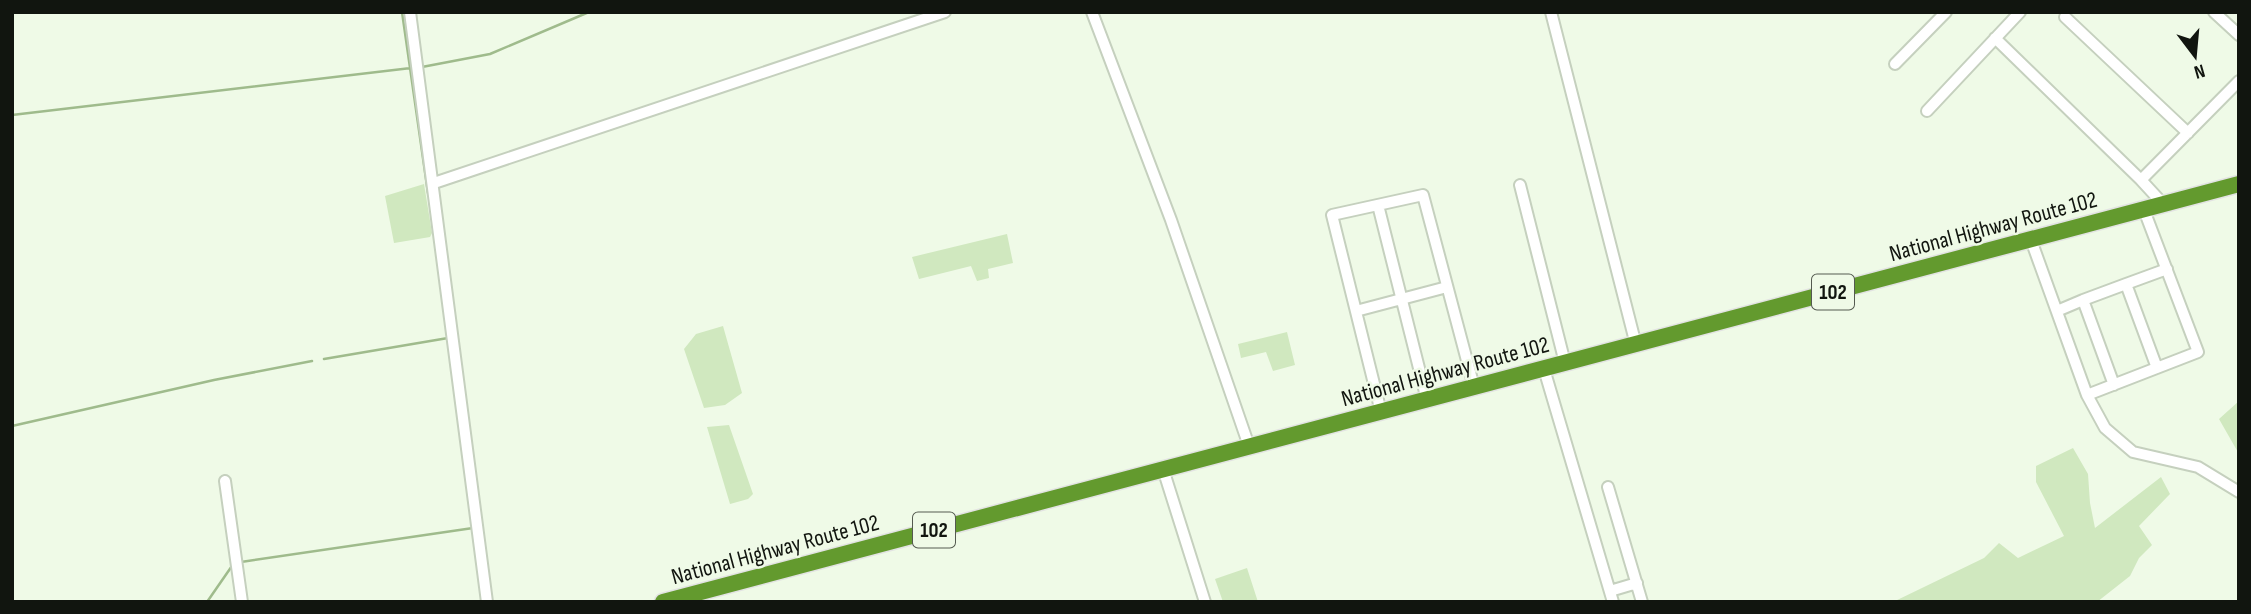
<svg xmlns="http://www.w3.org/2000/svg" width="2251" height="614" font-family="'Sofia Sans Condensed',sans-serif">
<rect width="100%" height="100%" fill="#effae7"/>
<!-- green -->
<path fill="#d0e8bf" d="M424,184l8,49 -2,4 -36,6 -9,-47z
M1007,234l6,29 -25,6 1,9 -12,3 -6,-15 -52,13 -7,-22z
M723,326l19,67 -17,12 -21,3 -20,-59 12,-15z
M1287,332l8,33 -22,6 -7,-19 -25,6 -3,-14z
M2239,401v53l-20,-35z
M729,425l24,69 -5,5 -18,5 -23,-77z
M2073,448l15,26 2,29 5,25 66,-51 9,17 -31,32 13,19 -13,13 -9,18 -33,26h-204l91,-44 15,-15 19,15 46,-22 -28,-54v-16z
M1247,568l11,34h-35l-8,-23z"/>
<g fill="none" stroke-linecap="round" stroke-linejoin="round">
<!-- stream -->
<path stroke="#9fbb8c" stroke-width="2.5" d="M402,12l26,181
M422,67l68,-13 99,-42
M12,115l399,-47
M324,359l124,-21
M12,426l202,-46 98,-19
M241,562l232,-34
M207,602l27,-39"/>
<!-- minor casing -->
<g stroke="#c5d0be" stroke-width="14">
<path id="minor" d="M410,12l77,590
M1092,12l79,208 78,226
M1551,12l85,333
M2214,12l25,23
M2065,17l123,116
M1995,38l146,142
M1895,64l51,-52
M1927,111l93,-99
M434,183l511,-171
M1520,185l45,178
M1378,205l49,195
M2164,205l-23,-25 98,-99
M2031,240l56,155 18,33 28,24 65,15 41,25
M1356,311l91,-24
M2057,311l26,-11
M2157,368l-31,-84 41,-15
M1544,369l69,233
M2114,385l-31,-85 43,-16
M2087,395l111,-43 -54,-142
M1381,412l-49,-197 91,-20 51,192
M1163,469l42,133
M225,481l17,121
M1608,487l34,115
M1610,591l27,-8"/>
</g>
<!-- highway casing -->
<g stroke="#e2e3e2" stroke-width="19">
<path id="highway" d="M663,602l1576,-418"/>
</g>
<!-- minor -->
<use href="#minor" stroke="#fff" stroke-width="10"/>
<!-- highway -->
<use href="#highway" stroke="#639a2e" stroke-width="16"/>
</g>
<g text-anchor="middle" stroke-width="5" stroke-linejoin="round" paint-order="stroke">
<!-- shield labels -->
<g fill="#effae7" stroke="#545a50" stroke-width="2">
<rect x="1812" y="274.5" width="42" height="35" rx="5"/>
<rect x="913" y="512.5" width="42" height="35" rx="5"/>
</g>
<g font-size="21" font-weight="bold" fill="#11150f">
<text x="1833" y="299">102</text>
<text x="934" y="537">102</text>
</g>
<!-- street labels -->
<g font-size="23" fill="#11150f" stroke="#effae7">
<text transform="translate(1993 226) rotate(-15)" y="8">National Highway Route 102</text>
<text transform="translate(1445 371) rotate(-15)" y="8">National Highway Route 102</text>
<text transform="translate(775 549) rotate(-15)" y="8">National Highway Route 102</text>
</g>
</g>
<!-- border -->
<rect width="2251" height="614" fill="none" stroke="#11150f" stroke-width="28"/>
<!-- north arrow -->
<g transform="translate(2195 56) rotate(164)" stroke="#effae7" stroke-width="5" paint-order="stroke">
<path d="M0-5L12 26L0 18L-12 26Z" fill="#11150f"/>
<text y="-10" font-size="19" font-weight="bold" text-anchor="middle" fill="#11150f">N</text>
</g>
</svg>
